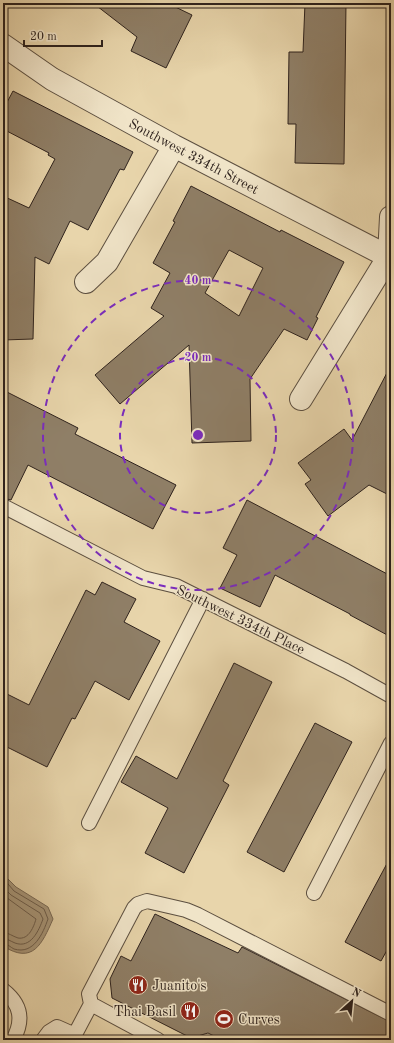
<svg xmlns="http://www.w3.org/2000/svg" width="394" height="1043" font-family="'Old Standard TT',serif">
<rect width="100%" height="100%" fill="#e8d5ab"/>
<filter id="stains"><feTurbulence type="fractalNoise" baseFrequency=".005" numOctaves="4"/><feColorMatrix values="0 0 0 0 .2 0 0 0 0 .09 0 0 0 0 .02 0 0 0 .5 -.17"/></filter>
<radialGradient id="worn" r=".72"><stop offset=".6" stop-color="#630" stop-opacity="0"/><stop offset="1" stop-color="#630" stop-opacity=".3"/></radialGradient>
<!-- water -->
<path fill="#a9987b" stroke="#786955" d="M3,843l2,9 -2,13 4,13 9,9 32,20 5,12c-11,25 -20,46 -50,27z"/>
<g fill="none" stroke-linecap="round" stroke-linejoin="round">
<!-- shore -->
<path stroke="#6c5d4c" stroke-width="1" d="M3,878l11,13 30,18 4,10c-5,14 -14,36 -34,30 -4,-2 -6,-5 -11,-6
M3,887l8,8 29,18 3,6c-4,11 -12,30 -28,24 -5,-2 -7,-4 -12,-5
M3,895l33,24c-2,7 -7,21 -18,19 -6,-2 -9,-5 -15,-6"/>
</g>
<!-- building -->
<path fill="#8f7f67" stroke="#2e221d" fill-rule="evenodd" d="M93,3h74l25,12 -26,53 -35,-17 6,-14z
M305,3h41l-2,161 -49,-1 1,-39h-8l1,-72h14z
M13,91l120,61 -9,18 -4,-1 -32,61 -18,-9 -21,43 -14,-7 -2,82 -30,1v-144l26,12 26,-49 -7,-4 1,-2 -46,-24v-19z
M191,186l89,46 1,-2 63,32 -28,55 2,1 -11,22 -23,-11 -34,50 1,62 -59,2 -3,-98 -69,59 -25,-29 69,-59 -13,-8 19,-35 -17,-10 22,-41 -2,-1zM229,250l34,18 -24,48 -34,-23z
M391,365v131l-22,-11 -41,31 -23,-32 6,-4 -13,-17 46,-34 8,11z
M3,390l75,38 -3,6 101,51 -23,44 -125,-64 -17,35 -8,-2z
M247,500l144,76v61l-41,-22v-1l-75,-39 -15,32 -40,-19 17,-33 -14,-7z
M102,582l34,17 -12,23 36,19 -31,59 -34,-19 -20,38 -3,-1 -25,49 -44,-22v-53l26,13 57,-115 9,5z
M234,663l38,19 -49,99 6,4 -45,88 -39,-20 23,-45 -47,-26 15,-26 41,23z
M315,723l37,19 -68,130 -37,-20z
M391,856v87l-10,18 -36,-19z
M155,914l83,39 4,-6 149,75v18h-169l-14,-7 -17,5 -79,-40 -2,-19 11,-23 10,5z"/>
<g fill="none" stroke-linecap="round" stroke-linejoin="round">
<!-- lane casing -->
<g stroke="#5c4f40" stroke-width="16">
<path id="lane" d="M3,506l140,72 33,8 170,85 45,25
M89,823l114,-224
M314,893l77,-150
M3,990c18,14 21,30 10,50
M91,1004l-2,-10 45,-86 4,-4 9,-3 39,9 12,5 193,99
M43,1040l6,-8 8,-5 18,8
M72,1040l19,-36 67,36"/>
</g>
<!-- street casing -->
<g stroke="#5c4f40" stroke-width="24">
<path id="street" d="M3,45l49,34 122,67 217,112
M86,282l21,-20 67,-116
M301,399l88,-143 2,-39"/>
</g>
<!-- lane -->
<use href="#lane" stroke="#f0e4c8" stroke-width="14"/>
<!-- street -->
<use href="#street" stroke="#f0e4c8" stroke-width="22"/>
</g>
<!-- distance rings -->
<g fill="none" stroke="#7b2cbf" stroke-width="2" stroke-dasharray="7 5">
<circle cx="198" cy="435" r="78"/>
<circle cx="198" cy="435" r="155"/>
</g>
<!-- icons -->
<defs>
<g id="restaurant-disc" transform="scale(1)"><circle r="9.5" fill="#8f2418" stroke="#f0e4c8"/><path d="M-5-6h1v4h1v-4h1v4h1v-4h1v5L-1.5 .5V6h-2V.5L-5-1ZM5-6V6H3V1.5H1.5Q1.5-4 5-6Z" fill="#fff"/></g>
<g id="stadium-disc" transform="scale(1)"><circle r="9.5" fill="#8f2418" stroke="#f0e4c8"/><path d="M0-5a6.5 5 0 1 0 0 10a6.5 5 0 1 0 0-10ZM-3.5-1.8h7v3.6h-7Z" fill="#fff"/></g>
</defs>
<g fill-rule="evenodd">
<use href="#restaurant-disc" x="138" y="985"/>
<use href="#restaurant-disc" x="190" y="1011"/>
<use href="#stadium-disc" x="224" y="1019"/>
</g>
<g text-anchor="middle" stroke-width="3" stroke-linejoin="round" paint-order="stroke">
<!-- street labels -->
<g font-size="14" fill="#2e221d" stroke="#f0e4c8">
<text transform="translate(194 156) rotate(28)" y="5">Southwest 334th Street</text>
<text transform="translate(241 619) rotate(26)" y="5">Southwest 334th Place</text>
</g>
<!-- poi labels -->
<g font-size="14" fill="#2e221d" stroke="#f0e4c8" text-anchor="start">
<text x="152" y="990">Juanito's</text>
<text x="176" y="1016" text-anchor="end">Thai Basil</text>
<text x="238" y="1024">Curves</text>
</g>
</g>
<circle cx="198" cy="435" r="6" fill="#7b2cbf" stroke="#f0e4c8" stroke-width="2"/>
<g font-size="12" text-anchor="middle" font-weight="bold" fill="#7b2cbf" stroke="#f0e4c8" stroke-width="3" stroke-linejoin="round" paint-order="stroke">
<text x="198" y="284">40 m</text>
<text x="198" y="361">20 m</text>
</g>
<!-- margin -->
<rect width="394" height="1043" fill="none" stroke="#e8d5ab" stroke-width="16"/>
<rect x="4" y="4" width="386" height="1035" fill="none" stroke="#2e221d" stroke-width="2"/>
<rect x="8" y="8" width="378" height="1027" fill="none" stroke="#2e221d"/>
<!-- north arrow -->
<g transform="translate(352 1001) rotate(27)" stroke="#f0e4c8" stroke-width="3" paint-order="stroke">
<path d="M0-3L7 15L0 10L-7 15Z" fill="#2e221d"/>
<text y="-6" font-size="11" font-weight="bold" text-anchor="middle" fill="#2e221d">N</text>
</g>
<!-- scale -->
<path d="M24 40v6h78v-6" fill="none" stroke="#2e221d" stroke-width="2"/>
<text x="30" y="40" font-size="12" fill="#2e221d" stroke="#f0e4c8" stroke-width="3" paint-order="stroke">20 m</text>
<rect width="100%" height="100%" filter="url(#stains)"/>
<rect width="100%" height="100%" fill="url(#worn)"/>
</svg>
